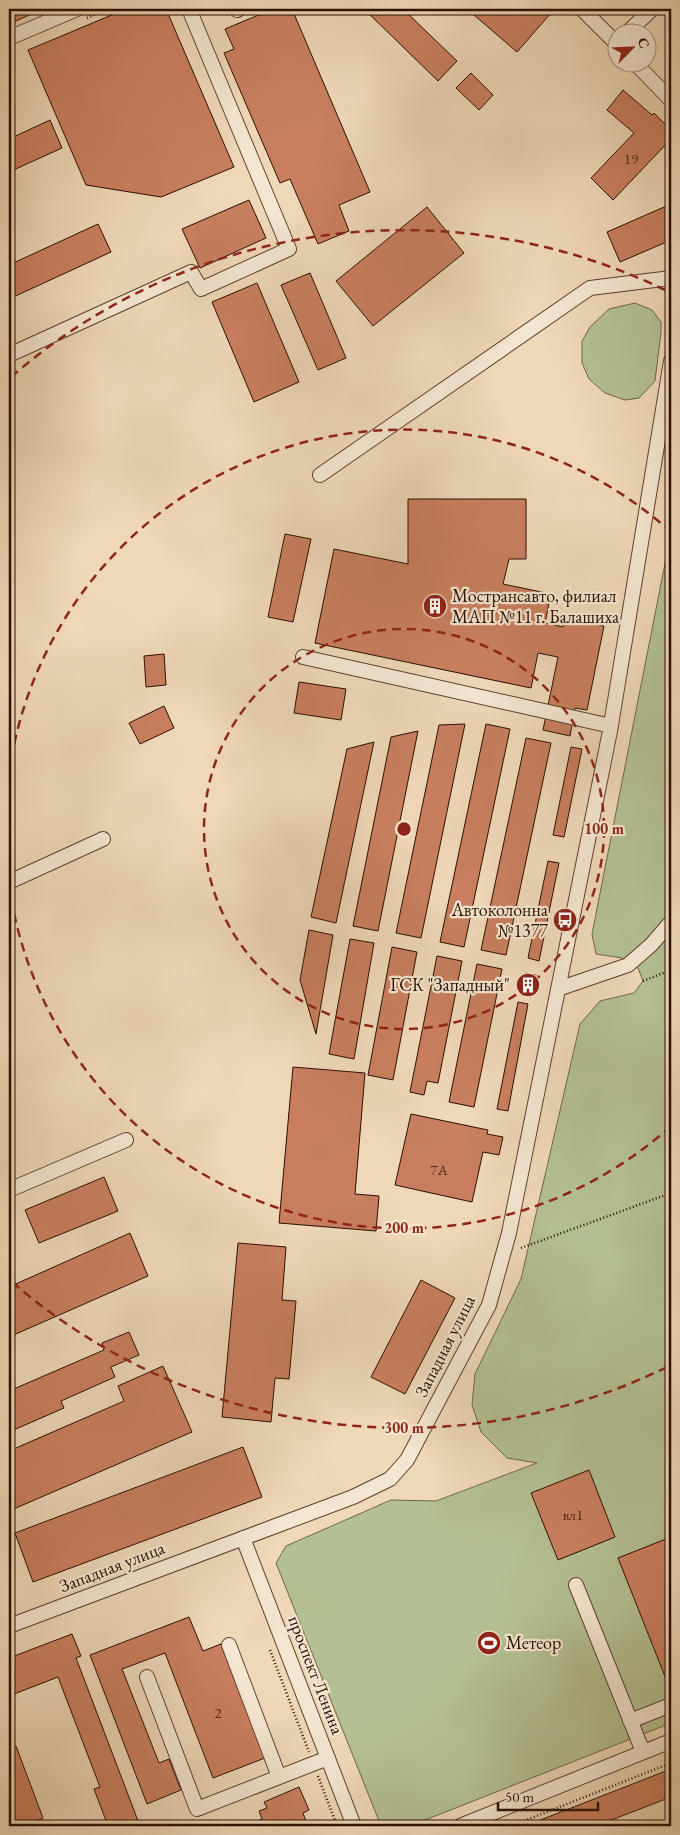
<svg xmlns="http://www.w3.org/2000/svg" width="680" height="1835" font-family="'EB Garamond',serif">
<rect width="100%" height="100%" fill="#efd8b8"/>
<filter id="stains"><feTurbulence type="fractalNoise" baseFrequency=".004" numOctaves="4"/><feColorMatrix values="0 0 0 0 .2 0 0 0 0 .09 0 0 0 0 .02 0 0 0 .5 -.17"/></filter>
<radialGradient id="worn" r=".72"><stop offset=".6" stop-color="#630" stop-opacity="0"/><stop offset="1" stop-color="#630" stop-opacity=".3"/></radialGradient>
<!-- green -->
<path fill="#b4c093" stroke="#6f664a" d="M635,303l17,7 9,12v10l-6,49 -16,17 -14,2 -20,-7 -16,-14 -7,-16v-22l8,-14 19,-18z
M671,533v1190l-261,103h-29l-105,-263 10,-17 105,-46 45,1 101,-38 -30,-5 -26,-26 -9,-27 3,-31 46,-95 59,-255 20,-23 34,-8 9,-12 -5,-13 -16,-10 -26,-4 -4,-20z"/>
<!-- building -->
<path fill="#c97f5f" stroke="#2a0d02" d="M9,9h34l-34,15z
M126,9h40l68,158 -73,30 -75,-12 -58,-135z
M273,9h19l78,183 -31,13 10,26 -31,13 -28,-65 -10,4 -56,-130 10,-4 -9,-20z
M364,9h39l54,52 -19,20z
M467,9h78l6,4 -34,39z
M471,73l22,22 -14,15 -23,-22z
M623,90l29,25 2,-2 17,17v9l-58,61 -22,-22 43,-45 -27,-23z
M50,120l12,28 -53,24v-33z
M249,200l17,38 -66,30 -18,-39z
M671,204v36l-51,22 -13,-30z
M427,207l37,46 -91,73 -37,-45z
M98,224l13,28 -102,47v-34z
M310,273l36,85 -28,12 -37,-85z
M257,283l42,99 -45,20 -42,-100z
M408,499h118v60h-17l-6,25 48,10 -6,29 18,4 2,-9 39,8 -17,84 -12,-2 -5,28 -27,-6 15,-73 -20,-4 -7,35 -216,-45 19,-94 74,15z
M285,534l26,5 -18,83 -25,-5z
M164,654l2,31 -20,2 -2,-31z
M299,682l47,7 -5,31 -47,-7z
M164,706l10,22 -34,16 -11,-21z
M465,724l-44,214 -25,-5 43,-208z
M486,724l24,5 -46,218 -24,-5z
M418,731l-40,200 -25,-5 38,-189z
M526,738l25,5 -45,212 -25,-5z
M374,742l-38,181 -25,-6 36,-168z
M571,747l11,2 -18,88 -11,-2z
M548,861l11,2 -20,98 -11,-3z
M309,930l24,5 -17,99 -16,-54z
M350,939l24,4 -20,116 -25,-5z
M392,947l25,5 -24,128 -25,-5z
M437,956l25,5 -24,122 -11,-2 -3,14 -14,-3z
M477,964l25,5 -28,138 -25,-5z
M525,973l11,2 -5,22 -10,-2z
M518,1002l10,2 -20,107 -11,-2z
M293,1067l72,6 -10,121 24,2 -3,35 -97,-8z
M411,1114l77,16 -1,4 16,3 -4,18 -16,-3 -11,50 -77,-17z
M104,1177l14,34 -79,32 -14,-33z
M130,1233l18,43 -139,61v-50z
M238,1243l48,4 -4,53 14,1 -7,78 -14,-1 -4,44 -49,-5z
M421,1280l34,18 -50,96 -34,-17z
M129,1332l10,23 -28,12 4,10 -54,24 3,7 -55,24v-41l95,-41 -2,-7z
M163,1366l29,66 -183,79v-60l115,-50 -6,-15z
M243,1447l19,50 -229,85 -18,-49z
M589,1470l26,67 -57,23 -27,-67z
M671,1537v152h-1l-52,-131z
M189,1617l14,34 18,-7 44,114 -52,20 -48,-125 -43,16 37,94 10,-4 12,31 -34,14 -57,-149z
M72,1634l9,22 -5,2 64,168h-32l-14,-37 6,-2 -42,-110 -49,19v-38z
M16,1746l27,72 -11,5 1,3h-24v-77z
M671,1769v28l-75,29h-71z
M299,1787l10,23 -6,3 4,11 -5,2h-58l18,-7 -3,-8 8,-3 -3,-6z"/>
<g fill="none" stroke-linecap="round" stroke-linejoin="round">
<!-- minor casing -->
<g stroke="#5b4030" stroke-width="16">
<path id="minor" d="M582,9l36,36
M237,10l2,-1
M628,32l24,-23
M9,38l68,-29
M634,62l37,38
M9,355l182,-83 10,17 88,-40 -100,-240
M320,475l270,-187 81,-10
M303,657l308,69
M9,882l94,-43
M558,989l70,-24 23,-20 20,-23
M9,1190l117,-50
M243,1538l111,288
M576,1585l67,167
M9,1626l344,-129 37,-18 17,-19 82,-155 20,-72 101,-502 61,-370
M229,1645l50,132
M147,1677l50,132 131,-51
M630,1721l41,-16
M460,1826l211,-85"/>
</g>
<!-- path -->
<path stroke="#2a0d02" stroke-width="2.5" stroke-dasharray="1 2.5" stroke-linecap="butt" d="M87,18l21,-9
M643,981l28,-11
M521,1248l150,-55
M270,1650l39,102
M318,1776l19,50
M511,1826l160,-63
M649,1826l22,-8"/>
<!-- minor -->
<use href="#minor" stroke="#f5e6d1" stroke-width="14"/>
</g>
<!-- distance rings -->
<g fill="none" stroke="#8f2418" stroke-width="2.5" stroke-dasharray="9 6">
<circle cx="404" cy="829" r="200"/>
<path d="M671 1126A399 399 0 0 1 9 885M9 773A399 399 0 0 1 671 532"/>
<path d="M667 1367A599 599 0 0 1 11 1281M11 377A599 599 0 0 1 667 291"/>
</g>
<!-- icons -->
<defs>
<g id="building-disc" transform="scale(1.25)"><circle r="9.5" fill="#8f2418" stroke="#f5e6d1"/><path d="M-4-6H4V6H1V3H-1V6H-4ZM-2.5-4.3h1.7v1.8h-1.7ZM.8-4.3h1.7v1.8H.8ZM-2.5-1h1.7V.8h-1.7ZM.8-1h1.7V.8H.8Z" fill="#fff"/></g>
<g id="bus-disc" transform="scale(1.25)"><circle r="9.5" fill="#8f2418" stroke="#f5e6d1"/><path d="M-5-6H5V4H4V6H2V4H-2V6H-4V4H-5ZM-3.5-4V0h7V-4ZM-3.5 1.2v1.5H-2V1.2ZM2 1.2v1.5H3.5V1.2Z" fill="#fff"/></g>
<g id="stadium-disc" transform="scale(1.25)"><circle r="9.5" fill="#8f2418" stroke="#f5e6d1"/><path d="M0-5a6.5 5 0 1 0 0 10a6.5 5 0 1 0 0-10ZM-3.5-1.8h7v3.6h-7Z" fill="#fff"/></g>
</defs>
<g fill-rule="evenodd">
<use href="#building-disc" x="435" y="606"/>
<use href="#bus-disc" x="565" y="920"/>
<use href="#building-disc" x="528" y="985"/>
<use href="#stadium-disc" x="489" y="1643"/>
</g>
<g text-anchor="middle" stroke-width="4.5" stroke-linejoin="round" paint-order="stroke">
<!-- number labels -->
<g font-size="15" fill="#522a19">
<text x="631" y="164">19</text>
<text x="439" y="1175">7А</text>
<text x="573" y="1520">вл1</text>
<text x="218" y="1718">2</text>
</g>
<!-- poi labels -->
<g font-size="18" fill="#2a0d02" stroke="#f5e6d1" text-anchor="start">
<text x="452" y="602">Мострансавто, филиал<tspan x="452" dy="21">МАП №11 г. Балашиха</tspan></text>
<text x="548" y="916" text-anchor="end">Автоколонна<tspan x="548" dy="21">№1377</tspan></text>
<text x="510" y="991" text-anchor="end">ГСК "Западный"</text>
<text x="506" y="1649">Метеор</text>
</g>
<!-- street labels -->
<g font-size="18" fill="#2a0d02" stroke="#f5e6d1">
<text transform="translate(445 1346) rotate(-63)" y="6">Западная улица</text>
<text transform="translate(112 1567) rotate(-21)" y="6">Западная улица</text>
<text transform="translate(316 1675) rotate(69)" y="6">проспект Ленина</text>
</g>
</g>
<circle cx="404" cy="829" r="8" fill="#8f2418" stroke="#f5e6d1" stroke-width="2.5"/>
<g font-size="15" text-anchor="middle" font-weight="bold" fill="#8f2418" stroke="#f5e6d1" stroke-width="4.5" stroke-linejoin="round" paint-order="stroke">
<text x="604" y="834">100 m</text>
<text x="404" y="1233">200 m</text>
<text x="404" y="1433">300 m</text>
</g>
<!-- margin -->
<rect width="680" height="1835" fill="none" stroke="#efd8b8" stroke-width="30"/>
<rect x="10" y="10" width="660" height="1815" fill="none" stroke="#2a0d02" stroke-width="2.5"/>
<rect x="15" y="15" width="650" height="1805" fill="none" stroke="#2a0d02"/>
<!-- north arrow -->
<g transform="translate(632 48) rotate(66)"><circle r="24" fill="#f5e6d1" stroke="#a48f7e"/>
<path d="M0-4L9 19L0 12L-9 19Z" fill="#8f2418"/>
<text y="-8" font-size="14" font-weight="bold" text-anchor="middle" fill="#2a0d02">С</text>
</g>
<!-- scale -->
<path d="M498 1802v8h100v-8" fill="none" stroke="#2a0d02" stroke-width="2.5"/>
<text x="505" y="1802" font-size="15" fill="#2a0d02" stroke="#f5e6d1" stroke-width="4" paint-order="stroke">50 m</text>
<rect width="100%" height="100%" filter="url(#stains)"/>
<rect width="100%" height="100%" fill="url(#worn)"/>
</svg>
